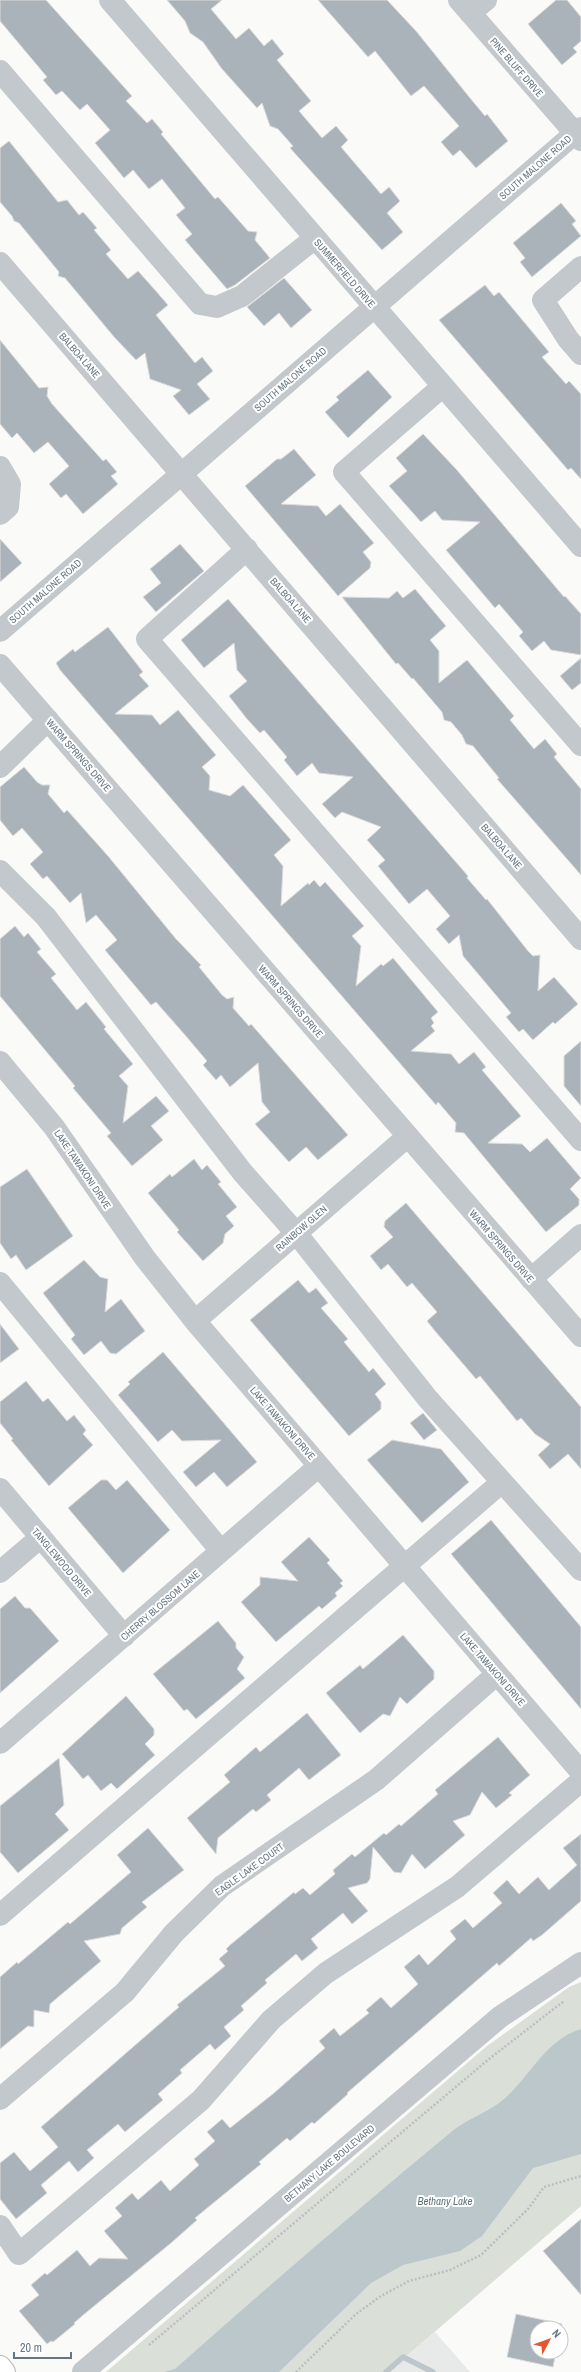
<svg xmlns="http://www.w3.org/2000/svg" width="581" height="2372" font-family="'Archivo Narrow',sans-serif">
<rect width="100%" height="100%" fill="#fafaf8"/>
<!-- built -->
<path fill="#e8e9e9" d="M435,2332l35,40h-82z"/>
<!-- green -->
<path fill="#dadfd7" d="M581,1982v224l-193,166h-282l381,-326 82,-59z"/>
<!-- water -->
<path fill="#bbc7cb" d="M581,2029v125l-48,14 -51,68 -22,15 -57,14 -32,18 -92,89h-115l11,-3c90,-80 182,-159 275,-236 16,-14 38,-20 54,-34 26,-22 41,-59 77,-70z"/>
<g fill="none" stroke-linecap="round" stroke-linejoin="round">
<!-- stream -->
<path stroke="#bbc7cb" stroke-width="5.5" d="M386,2372l17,-15 30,15"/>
</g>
<!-- building -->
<path fill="#aab3b9" stroke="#dcdcda" d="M0,0h46l86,96 -6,5 21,22 5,-4 11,13 -2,2 54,65 3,-2 30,34 9,1 -2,8 15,18 -35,27 -8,4 -42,-49 7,-6 -16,-19 9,-7 -23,-29 -13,10 -16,-19 -9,8 -29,-35 15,-13 -23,-26 -7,6 -18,-19 -6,4 -13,-15 4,-3 -47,-56z
M167,0h55l-11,9 25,30 13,-11 15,18 8,-7 12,15 -7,6 34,41 -12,10 23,27 14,-12 12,14 -7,7 40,47 8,-7 11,14 -13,12 16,19 -21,18 -92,-102 3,-2 -15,-17 -8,-3 -8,-23 -5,5 -35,-39 -19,-27 -13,-9 -5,-12z
M318,0h69l29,31 54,67 15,18 2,-2 21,27 -32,27 -16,-18 -7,6 -12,-14 18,-16 -35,-40 -13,10 -36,-45 -7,6z
M556,0h11l14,17v24l-8,7 4,4 -15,13 -34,-41z
M9,141l49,61 9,-2 12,15 4,-3 14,16 -3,2 17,20 -5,4 22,25 10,-8 17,19 13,15 -12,10 39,48 7,-6 11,14 -16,13 13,15 -21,16 -16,-19 8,-6 -31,-11 -5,-26 -9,7 -21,-22 -50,-60 -7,-2 1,-4 -40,-49 -5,-2 -2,-5 -12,-14v-54z
M561,203l15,18 -4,3 9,12 -49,41 -12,-15 5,-4 -12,-15z
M284,278l28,32 -21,18 -12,-15 -15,13 -17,-19z
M485,285l9,11 5,-4 50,60 -7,5 24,27 3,-3 12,13v85l-10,-11 -3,2 -129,-150z
M0,340l39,48 9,-1 -1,9 5,8 51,57 3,-2 11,13 -6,4 7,8 -35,30 -17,-20 -5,4 -12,-14 20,-18 -21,-24 -14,11 -17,-20 -5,5 -12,-14z
M368,370l24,27 -44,41 -23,-26 14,-12 -3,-3z
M423,434l33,35 108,128 1,-1 16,18v41l-30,-5 -7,-9 -12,10 -13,-15 4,-4 -24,-28 -4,4 -49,-58 34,-28 -38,-2 -7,-9 -14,11 -32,-36 18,-15 -11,-13z
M294,449l22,26 -35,29 37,2 8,10 14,-12 34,39 -11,9 8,10 -1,6 -32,28 -93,-110 32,-27h4z
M0,539l22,24 -22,19z
M180,544l24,27 -48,41 -13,-15 18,-14 -11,-14z
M415,589l31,37 -16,14 9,11v32l28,-23 47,56 -4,4 24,29 11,-10 12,15 -3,3 27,32v86l-84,-96 2,-1 -26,-32 -7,-2 -4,-9 -11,-13 -7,-2 -2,-8 -29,-34 -1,1 -14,-16 -2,1 -54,-67 47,1 8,-7 6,7z
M228,599l240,277 -1,2 19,22 1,-1 41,52 5,5 7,-1 -2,36 16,-14 24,27 -23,20 -2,-2 -20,18 -10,-11 -4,3 -13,-15 5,-4 -48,-57 -4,-21 -10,9 -13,-15 14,-13 -23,-27 -18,15 -31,-38 7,-6 -18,-20 14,-13 -39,-15 -7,6 -13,-14 31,-27 -34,-4 -7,-10 -15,13 -13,-16 3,-3 -23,-27 -4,3 -13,-14 -18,-23 18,-15 -10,-11 -3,-27 -30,25 -23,-28z
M108,627l35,45 -4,3 10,11 -34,28 37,1 8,10 18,-15 38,45 -14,12 8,9 -1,14 21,6 13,-11 48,55 -17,15 9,11 -2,40 27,-23 1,2 5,-5 6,7 5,-5 39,44 -12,10 9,10 -5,40 25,-22 2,2 10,-8 45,54 -7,6 3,5 -3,3 4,5 -24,20 40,3 8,10 15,-12 12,15 -4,3 39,46 -33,27 34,1 8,8 17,-14 34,40 -11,11 9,10v6l-33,27 -82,-99 -9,-1 1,-9 -18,-21 -2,3 -376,-435 -4,-7 17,-14 2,3z
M581,658v25l-9,7 -12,-14z
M24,767l13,15 5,3h8l-2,9 16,19 3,-3 41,46 68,83 25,26 -2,2 23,28 5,4 7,-2 -1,11 16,18 2,-2 97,111 -30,25 -12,-13 -17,15 -34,-38 15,-12 -8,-10 -4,-39 -28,24 -9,-12 -5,5 -13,-15 4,-4 -22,-26 -29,-33 -5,3 -46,-55 12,-10 -21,-25 -10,8 -5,-30 -11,10 -23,-27 -4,3 -13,-15 13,-12 -21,-24 -9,8 -13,-16v-33z
M15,926l9,11 4,-4 13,16 -4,3 19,22 -5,4 26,32 9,-8 20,25 -2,2 29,35 -14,12 9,10 -5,37 33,-27 13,15 -18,15 12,14 -31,26 -25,-30 4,-3 -38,-45 2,-2 -75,-90v-57z
M581,1041v65l-17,-20v-30z
M194,1159l8,11 5,-5 14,17 -3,2 19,23 -11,9 8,10 -9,8 -2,9 -20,18 -26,-29 2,-2 -31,-37 22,-19 2,3z
M27,1169l46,67 -47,34 -10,-15 -5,4 -11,-16v-56z
M406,1203l175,204v62l-13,-15 -18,15 -12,-14 12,-11 -15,-10 -14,-16 -4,3 -37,-45 -4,3 -41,-48 -8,-10 10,-9 -25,-29 -5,4 -19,-23 -7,6 -11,-14 23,-19 -9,-10 1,-6z
M84,1260l16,17 8,2 -3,33 16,-13 24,32 -29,23 -6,-1 -9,-12 -17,14 -13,-16 4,-4 -32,-42z
M298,1280l11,13 7,-5 12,15 -7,5 27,31 -4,3 25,30 4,-4 13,16 -11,10 6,8v7l-32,27 -99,-116z
M0,1324l19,25 -19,14z
M163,1352l94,110 -30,25 -13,-15 -18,15 -13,-15 38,-32 -39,1 -10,-11 -14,12 -40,-47 12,-11 -2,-2z
M26,1381l17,21 5,-4 19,23 7,-6 12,15 -3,4 10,11 -44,41 -38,-46 2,-1 -13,-16v-21z
M423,1413l14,17 -13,10 -14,-17z
M392,1440l49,9 28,33 -47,41 -55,-63z
M101,1480h6l9,10 11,-10 43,50 -47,43 -55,-65z
M491,1520l90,107v82l-130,-155z
M309,1537l21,23 -3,3 16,18 -3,2 3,3 -8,7 2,3 -15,13 -3,-3 -43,36 -35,-40 19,-17v-8l38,4 -17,-19z
M15,1596l10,12h5l29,33 -59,52v-84z
M218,1621l18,22v5l8,9 -7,12 8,9 -49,41 -9,-10 -3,2 -31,-37z
M403,1635l31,36v8l-27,25 -7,-7 -10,19 -7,-2 -23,19 -34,-40 34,-28 3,4z
M126,1696l28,33v6l-9,9 10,11 -38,34 -6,-6 -10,8 -13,-16 -5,4 -21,-25z
M307,1713l34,42 -32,25 -10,-12 -32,27 4,5 -15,12 -3,-3 -35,29 -2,16 -29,-36 43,-36 -6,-7 32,-28 4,5z
M498,1737l32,38 -21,18 3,2 -16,13 -14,-16 -12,23 -17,6 12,14 -40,34 -13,-15 -11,19 -7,-1 -21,-25 -3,32 -3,4 -19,5 20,23 -16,13 -9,-11 -32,26 7,9 -16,13 -6,-7 -31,26 2,3 -26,23 3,4 -20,17 7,9 -16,14 -5,-6 -30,26 2,3 -24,21 5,6 -38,32 -7,-8 -31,26 7,8 -16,14 -9,-11 -28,24 6,8 -31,26 -16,-20v-36l14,-11 16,19 28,-24 -17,-20 138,-120 -2,-2 48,-39 -6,-7 9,-8 -2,-2 4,-4 64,-53 1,2 8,-6 7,7 25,-21 -2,-4 19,-16 3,3 29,-24 2,2 13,-11 2,2 37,-32 -3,-4z
M59,1758l5,47 -9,9 14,16 -51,43 -18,-21v-46z
M148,1828l36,42 -42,32 5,5 -25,21 -2,6 -36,7 17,20 -51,43 -1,9 -15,-3v17l-6,-1 -28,23v-72l17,-15 1,2 50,-42 2,2 61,-52 -14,-17z
M581,1834v67l-39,34 -9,6 -2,-3 -32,28 -2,-3 -150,130 1,1 -34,30 -2,-2 -22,19 -3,-3 -28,24 2,2 -66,54 2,2 -26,23 -89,73 -8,7 1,1 -22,18 -2,-1 -4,3 -28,-33 20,-16 -8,-10 14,-12 2,2 30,-25 13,16 9,-8 29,1 -24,-28 18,-15 -7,-8 17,-15 6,7 23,-20 9,11 29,-26 -5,-6 21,-18 -8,-9 15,-13 8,9 44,-35 51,-45 -6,-7 15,-13 6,8 29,-23 -3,-3 15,-13 10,11 27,-24 -14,-17 15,-13 9,11 28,-26 -6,-8 15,-12 8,9 29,-25 -9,-10 14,-13 12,14 19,-17 11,13 28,-25 -14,-17z
M581,2219v76l-38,-44z
M516,2314l46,10 -1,5 -24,-1v24h19l-3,15 -46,-10z"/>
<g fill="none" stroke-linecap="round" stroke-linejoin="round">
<!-- major casing -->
<g stroke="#b5babe" stroke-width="24">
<path id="major" d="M0,2367l4,5"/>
</g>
<!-- path -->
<path stroke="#bbbfc2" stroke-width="2.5" stroke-dasharray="2 2" stroke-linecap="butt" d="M149,2345l340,-286 75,-58
M296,2372l60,-58 25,-18 28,-15 41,-11 31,-15 47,-46 16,-22 37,-11"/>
<!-- minor -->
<path stroke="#c3c8cc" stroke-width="22" d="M110,0l471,546
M459,0l122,140
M470,13l16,-13
M0,71l200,233 17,3 25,-11 73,-58
M0,263l581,676
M581,267l-38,33 25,39 13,15
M443,386l-99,86 237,273
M0,467l10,17 -2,23 -8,7
M247,549l-100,90 434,501
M0,631l581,-503
M0,665l581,671
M0,767l48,-47
M0,871l46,46 197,256 53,60 132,166 153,171
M0,1062l54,65 91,131 50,63 386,451
M531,1279l50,-44
M0,1283l221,268
M195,1321l213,-185
M0,1489l124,147
M0,1572l41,-35
M0,1743l319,-277
M0,1915l502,-433
M0,2099l125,-107 49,-59 48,-47 154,-106 121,-106
M0,2226l19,28 182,-154 70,-80 55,-47 131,-86 124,-106
M83,2372l417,-355 81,-54"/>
<!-- major -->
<use href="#major" stroke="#fff" stroke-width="22"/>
</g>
<g text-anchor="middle" stroke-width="4" stroke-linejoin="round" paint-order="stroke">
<!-- street labels -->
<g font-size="10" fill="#657683" stroke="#fff">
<text transform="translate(517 67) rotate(49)" y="4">PINE BLUFF DRIVE</text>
<text transform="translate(535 167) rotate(-41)" y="4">SOUTH MALONE ROAD</text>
<text transform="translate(345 273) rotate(49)" y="4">SUMMERFIELD DRIVE</text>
<text transform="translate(80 355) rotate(49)" y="4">BALBOA LANE</text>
<text transform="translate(290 379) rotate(-41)" y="4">SOUTH MALONE ROAD</text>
<text transform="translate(45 591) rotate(-41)" y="4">SOUTH MALONE ROAD</text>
<text transform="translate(291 600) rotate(49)" y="4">BALBOA LANE</text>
<text transform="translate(79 755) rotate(49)" y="4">WARM SPRINGS DRIVE</text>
<text transform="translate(502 846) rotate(49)" y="4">BALBOA LANE</text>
<text transform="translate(291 1001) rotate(49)" y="4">WARM SPRINGS DRIVE</text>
<text transform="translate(83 1169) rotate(56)" y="4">LAKE TAWAKONI DRIVE</text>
<text transform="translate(301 1228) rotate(-41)" y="4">RAINBOW GLEN</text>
<text transform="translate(502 1246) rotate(49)" y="4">WARM SPRINGS DRIVE</text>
<text transform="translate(283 1423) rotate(49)" y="4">LAKE TAWAKONI DRIVE</text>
<text transform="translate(62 1562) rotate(50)" y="4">TANGLEWOOD DRIVE</text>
<text transform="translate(160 1605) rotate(-41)" y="4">CHERRY BLOSSOM LANE</text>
<text transform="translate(493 1669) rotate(49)" y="4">LAKE TAWAKONI DRIVE</text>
<text transform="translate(249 1869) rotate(-36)" y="4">EAGLE LAKE COURT</text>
<text transform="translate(329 2163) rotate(-40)" y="4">BETHANY LAKE BOULEVARD</text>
</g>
<!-- water labels -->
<g font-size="11" font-style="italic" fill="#60757c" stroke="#fff">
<text x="445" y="2205">Bethany Lake</text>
</g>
</g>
<!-- north arrow -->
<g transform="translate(549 2340) rotate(49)"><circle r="19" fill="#ffffff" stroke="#c1c8cd"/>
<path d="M0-3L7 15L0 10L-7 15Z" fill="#e4572e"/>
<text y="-6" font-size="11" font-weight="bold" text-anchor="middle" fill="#657683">N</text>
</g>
<!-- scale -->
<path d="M14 2352v6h57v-6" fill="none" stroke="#657683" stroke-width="2"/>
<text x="20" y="2352" font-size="12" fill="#657683" stroke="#ffffff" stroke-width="3" paint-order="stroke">20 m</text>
</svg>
